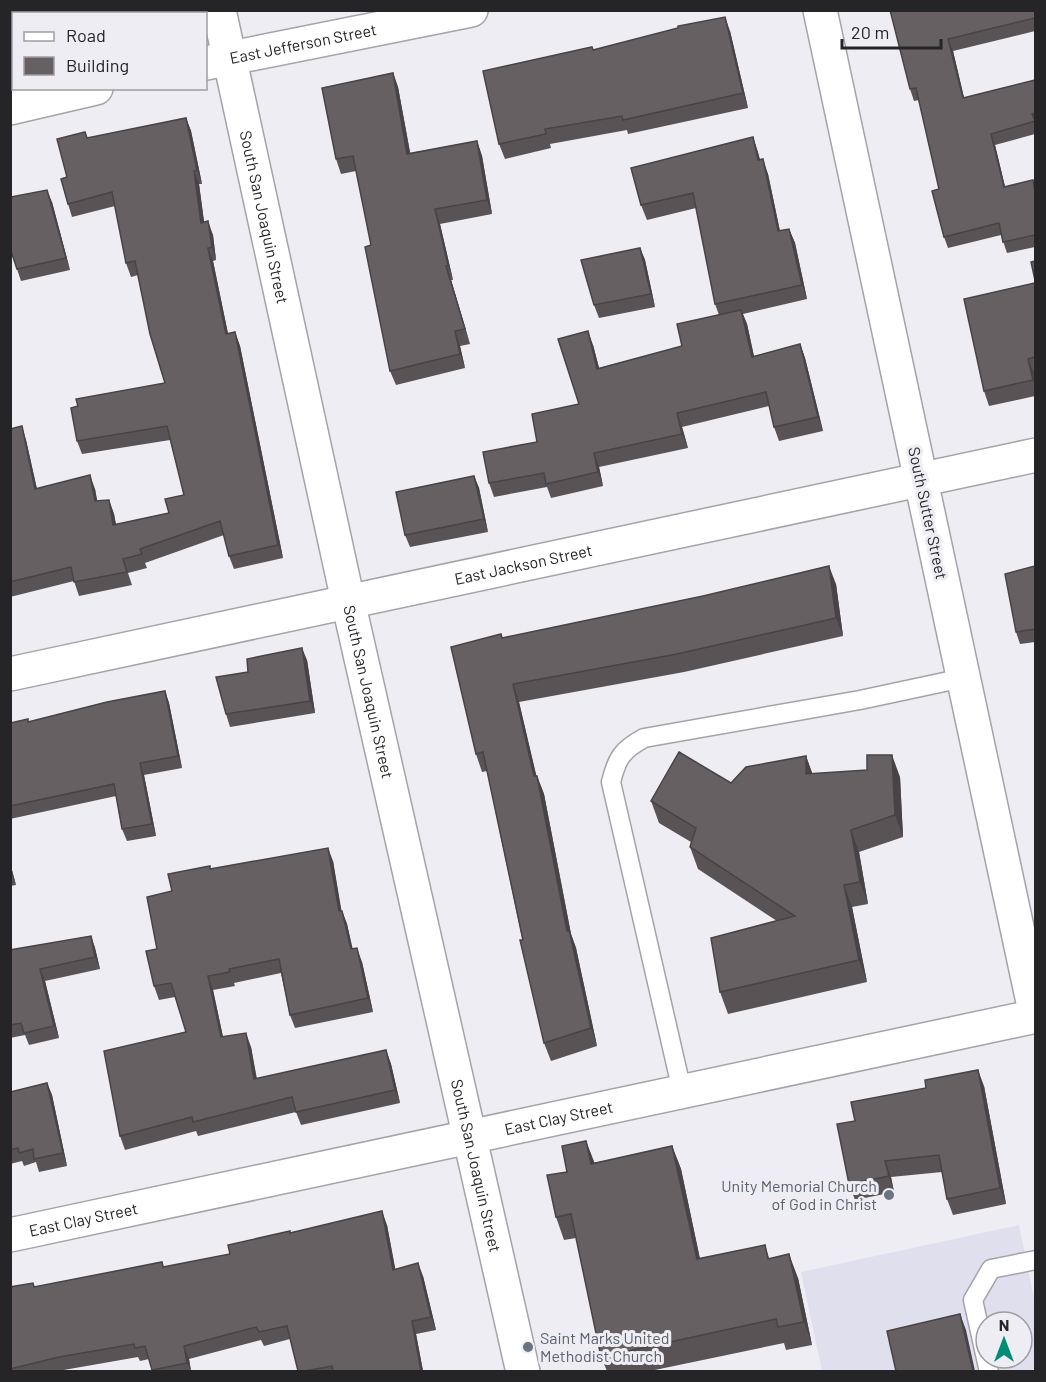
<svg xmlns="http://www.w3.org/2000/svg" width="1046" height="1382" font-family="Barlow,sans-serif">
<rect width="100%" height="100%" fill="#eeedf4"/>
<!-- built -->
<path fill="#e0dfee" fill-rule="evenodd" d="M1019,1225l16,78v68h-213l-21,-99zM986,1322h36v36h-36z"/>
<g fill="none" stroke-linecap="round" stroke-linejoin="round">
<!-- lane casing -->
<g stroke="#a4a3aa" stroke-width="21">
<path id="lane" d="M682,1091l-71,-309c6,-24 11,-32 33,-44l216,-38 103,-22
M989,1372l-16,-72 18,-31 45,-9"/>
</g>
<!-- street casing -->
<g stroke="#a4a3aa" stroke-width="36">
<g id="street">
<path id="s1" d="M206,63l265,-53"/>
<path d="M10,108l86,-20"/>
<path id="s2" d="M10,674l1026,-219"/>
<path id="s3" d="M10,1235l1026,-219 -216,-1006"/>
</g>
</g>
<!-- secondary casing -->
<g stroke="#a4a3aa" stroke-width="36">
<g id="secondary">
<path id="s4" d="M219,10l129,591 175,771"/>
</g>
</g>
<!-- lane -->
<use href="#lane" stroke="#fff" stroke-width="18"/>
<!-- street -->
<use href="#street" stroke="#fff" stroke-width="33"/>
<!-- secondary -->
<use href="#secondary" stroke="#fff" stroke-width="33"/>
</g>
<!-- wall -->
<path fill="#595355" d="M69,10h93l1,4h-93z
M890,10h145v21l-82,20 11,47 71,-18v54l-40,11 10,42 30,1v59l-28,6 -6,-18 -53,13 -4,-11 -5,-48 -20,-89 -5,1 -4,-12z
M730,31l18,77 -120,26 -1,-4 -77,14 1,4 -46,11 -6,-15 94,-94z
M393,73l5,14 12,66 67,-12 5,15 10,58 -52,10 13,56h-2l19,64 -10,2 5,22 -69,17 -6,-14 -19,-126 -15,-74 -15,3 -5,-15z
M186,118l5,13 11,53h-3l5,38 9,13 3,25 -3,1 15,73 7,-2 5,14 43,212 -49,11 -5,-13 -5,-21 -79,28 2,5 -19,5 4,12 -53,11 -5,-15 -64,16v-168l16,11 11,49h58l2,12 12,-1 5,14 2,10 53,-11 15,-18 -14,-55 -88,14 -5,-13 88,-58 -27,-108 -7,2 -5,-14 -11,-57 -43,11 -4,-13 -1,-27 18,-45 2,6z
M753,137l7,23 8,14 12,57 9,-2 6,14 12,56 -64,15 4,10 7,32 46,-12 5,14 18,73 -44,10 -5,-14 -5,-21 -87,21 6,21 -89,19 4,19 -52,12 -4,-11 -53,10 -5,-14 48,-41 42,-38 14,-59 6,23 83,-22 37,-31 -4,-11 -19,-96 -49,12 -6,-15z
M12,197l40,5 18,68 -49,11 -4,-12z
M640,248l5,12 10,47 -56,11 -5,-13z
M1035,283v90h-1l1,8v15l-46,10 -5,-15z
M474,476l5,12 9,44 -78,15 -5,-12z
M1035,566v76l-15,2 -4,-12z
M836,584l7,52 -159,36 -165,30 17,74h1l7,18 27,140 5,14 21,98 -46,15 -7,-18 -57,-272 -5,1 -6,-18 26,-116z
M307,660l8,53 -85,14 -4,-13 22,-42z
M165,691l4,12 13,65 -38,7 12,61 -29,5 -5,-12 -6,-33 -106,23v-96l19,-1z
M806,756l6,17 88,4 3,60 -44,15 9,52 -16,3 15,75 -139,32 -8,-22 57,-71 -79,-52 -8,-22 1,-5 -32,-19 -8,-22 80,-18z
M333,861l8,50h1l5,13 5,25 10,13 11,50 -78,16 -5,-13 -9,-42 -47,10 1,3 -22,4 10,47 28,10 6,32 129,-29 5,14 9,39 -99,22 -5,-13 -98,24 -2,-5 -71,19 -5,-14 66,-104 -11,-35 -16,3 -5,-14 3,-37 54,-80z
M10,863l6,22 -6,1z
M91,936l4,12 5,21 -55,12 14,57 -30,7 -4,-10 -15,3v-88z
M47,1083l5,12 15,71 -28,6 -3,-10 -12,4 -2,-5 -12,3v-72z
M984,1086l22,118 -53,11 -6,-16 -5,-27 -51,5 3,15 -39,8 -6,-16 6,-63z
M586,1141l8,22 78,-17 9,23 19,90 65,-14 4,13 29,20 14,67 -26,5 -2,-7 -134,28h-43l-6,-14 -25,-119 -12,2 -8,-23 11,-45z
M387,1225l8,44 28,7 13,54 -20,4 7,37h-125l-8,-32 -26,7 -3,-6 -72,19 2,12h-39l-3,-12 -9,2 -2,-4 -80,14h-48v-84h24l128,-25 2,5 66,-13 60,-21z"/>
<!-- shaded-wall -->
<path fill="#484345" d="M725,17l5,14 18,77 -5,-15z
M948,39l5,12 14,59 -4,-12z
M393,73l5,14 15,81 -6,-14z
M186,118l5,13 11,53 -5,-14z
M991,134l4,11 13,54 -4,-12z
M753,137l5,15 6,23 -6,-15z
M477,141l5,15 10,58 -5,-14z
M763,159l5,15 15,72 -5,-15z
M194,171l5,13 7,52 -5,-13z
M47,190l5,12 18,68 -4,-12z
M435,209l5,15 13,56 -5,-15z
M208,221l5,14 3,25 -4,-13z
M789,229l6,14 12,56 -5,-14z
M208,248l5,13 18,87 -5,-14z
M640,248l5,12 10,47 -4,-13z
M446,266l5,14 19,64 -5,-15z
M741,310l6,14 10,47 -5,-14z
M455,331l5,15 5,22 -5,-14z
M588,331l5,14 10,38 -6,-14z
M235,332l5,14 43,212 -5,-13z
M800,344l5,14 18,73 -5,-14z
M1028,359l6,14 1,14 -2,-7z
M677,413l5,14 6,21 -6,-14z
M22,426l4,14 14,63 -5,-14z
M594,453l5,14 4,19 -5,-14z
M90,475l5,14 5,26 -5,-14z
M474,476l5,12 9,44 -4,-13z
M109,500l5,14 4,24 -5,-13z
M829,566l7,18 7,52 -7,-18z
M302,648l5,12 8,53 -5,-12z
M513,684l6,18 22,93 -7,-19z
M165,691l4,12 13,65 -4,-12z
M892,755l8,22 3,60 -8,-22z
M806,756l8,22 -8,-4z
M140,763l4,12 12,61 -4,-12z
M537,776l7,18 27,140 5,14 21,98 -6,-18 -24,-97z
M851,830l8,22 9,52 -8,-22z
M328,848l5,13 11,64 -5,-14z
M10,863l6,22 -6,-15z
M844,885l8,22 15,75 -8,-22z
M342,911l5,13 9,39 -5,-14z
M91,936l4,12 5,21 -5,-12z
M357,948l5,14 11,50 -5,-14z
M40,969l5,12 14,57 -5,-12z
M208,976l5,14 13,61 -5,-14z
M246,1033l5,14 8,46 -5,-14z
M386,1050l5,14 9,39 -5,-13z
M978,1070l6,16 22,118 -6,-16z
M47,1083l5,12 15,71 -4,-13z
M586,1141l9,23h-4z
M672,1146l9,23 24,114 -8,-24z
M885,1161l6,16 3,15 -5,-16z
M382,1211l5,14 11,58 -5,-13z
M789,1254l9,24 14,67 -8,-23z
M418,1263l5,13 13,54 -5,-13z
M960,1314l6,16 9,41h-2z
M412,1321l4,13 7,37h-2z
M184,1346l5,13 2,12 -4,-8z"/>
<!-- building -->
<path fill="#676063" stroke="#484345" stroke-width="1.5" d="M69,10h72l-15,4h-56z
M890,10h145v8l-87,21 15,59 72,-18v33l-3,1 3,7 -44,13 13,53 29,-7 2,12v43l-32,7 -4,-19 -55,14 -12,-46 7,-2 -23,-101 -6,1z
M725,17l18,76 -120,27 -1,-4 -77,13 1,5 -47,10 -16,-73 109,-24 1,3 85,-22v-2z
M393,73l14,81 70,-13 10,59 -52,9 13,56 -2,1 19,63 -10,2 5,23 -70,17 -25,-124 6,-2 -18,-89 -17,3 -14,-71z
M186,118l11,52 -3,1 7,52 7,-2 4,26 -4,1 18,86 9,-2 43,213 -49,11 -9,-35 -80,28 2,5 -19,5 4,13 -53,10 -3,-15 -61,15v-153l12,-3 13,63 55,-14 5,26 14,-1 4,25 56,-12 -4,-14 19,-4 -17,-69 -90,15 -6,-33 7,-2 -2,-7 89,-16 -15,-49 -15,-73 -9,2 -14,-71 -44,12 -7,-25 6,-2 -10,-38 28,-7 2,6z
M753,137l5,23 5,-1 15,72 11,-2 13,56 -87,19 -22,-111 -52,12 -10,-37z
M47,190l19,68 -49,11 -7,-21v-53l1,2z
M640,248l11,46 -57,11 -13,-45z
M1035,261v19l-4,-18z
M1035,283v74l-7,2 5,21 -49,11 -20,-92z
M741,310l11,47 48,-13 18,73 -44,10 -8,-35 -89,21 5,21 -88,19 4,19 -52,12 -2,-11 -55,10 -6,-31 54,-10 -5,-28 47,-10 -21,-65 30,-8 9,38 85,-23 -5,-22z
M474,476l10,43 -79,16 -9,-43z
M829,566l7,52 -159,36 -164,30 21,92h3l30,155 2,-1 22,98 -47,15 -24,-103h3l-40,-188 -7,2 -25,-107 50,-13 1,4 201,-42z
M1035,566v63l-19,3 -11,-58z
M302,648l8,53 -84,13 -10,-37 32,-5 -1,-13z
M165,691l13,65 -38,7 12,61 -30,5 -8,-45 -104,22v-83l18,-4v3l79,-20z
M679,752l52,31 15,-16 60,-11v18l61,-4v-15h25l3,60 -44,15 9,52 -16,3 15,75 -139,32 -9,-54 84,-22 -105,-69 6,-19 -45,-27z
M328,848l11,63h3l9,38 6,-1 11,50 -78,17 -11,-56 -50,10 1,3 -22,4 13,61 25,-4 8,46 132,-29 9,40 -99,22 -4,-15 -99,25 -1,-5 -72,19 -16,-85 82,-19 -15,-49 -17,3 -8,-35 11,-2 -10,-52 25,-6 -4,-17 42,-8v3z
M91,936l4,21 -55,12 14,57 -30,7 -3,-10 -11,2v-75z
M978,1070l22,118 -53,11 -8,-44 -54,6 4,15 -40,8 -12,-60 18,-3 -4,-19 75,-14 -1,-8z
M47,1083l16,70 -29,6 -1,-10 -14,4 -1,-5 -8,2v-58z
M586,1141l5,23 81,-18 25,113 68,-14 3,14 21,-5 15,68 -26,5 -2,-8 -175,38 -30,-143 -15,3 -9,-42 20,-3 -5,-26z
M382,1211l11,59 25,-7 13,54 -19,4 9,50h-88l-1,-5 -27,5h-7l-11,-45 -28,6 -3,-5 -72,19 3,17 -35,7 -7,-24 -10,2 -1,-4 -75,13 -49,12v-82l23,-4 1,4 128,-25 1,5 67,-13 -2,-9 62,-14v2z
M960,1314l13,57h-77l-9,-40z"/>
<!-- markers -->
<g fill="#6b7280" stroke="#eeedf4" stroke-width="2">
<circle cx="889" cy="1195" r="6"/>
<circle cx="528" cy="1347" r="6"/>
</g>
<g text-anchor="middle" stroke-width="6" stroke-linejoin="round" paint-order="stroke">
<!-- street labels -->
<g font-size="16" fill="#252528" stroke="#eeedf4">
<text dy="6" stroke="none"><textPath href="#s1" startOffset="99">East Jefferson Street</textPath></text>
<text dy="6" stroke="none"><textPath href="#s4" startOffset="212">South San Joaquin Street</textPath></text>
<text transform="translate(928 513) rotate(78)" y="6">South Sutter Street</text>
<text dy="6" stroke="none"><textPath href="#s2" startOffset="525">East Jackson Street</textPath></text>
<text dy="6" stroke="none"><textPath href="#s4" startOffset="698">South San Joaquin Street</textPath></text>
<text dy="6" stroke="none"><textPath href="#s3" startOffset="561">East Clay Street</textPath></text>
<text dy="6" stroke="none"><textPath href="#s4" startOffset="1184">South San Joaquin Street</textPath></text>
<text dy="6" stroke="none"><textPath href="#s3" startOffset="75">East Clay Street</textPath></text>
</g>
<!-- worship labels -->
<g font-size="16" fill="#5b616d" stroke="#eeedf4" text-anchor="end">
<text x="877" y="1192">Unity Memorial Church<tspan x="877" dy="18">of God in Christ</tspan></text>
<text x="540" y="1344" text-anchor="start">Saint Marks United<tspan x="540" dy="18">Methodist Church</tspan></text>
</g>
</g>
<!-- border -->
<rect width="1046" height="1382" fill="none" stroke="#252528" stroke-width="24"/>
<!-- legend -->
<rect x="12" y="12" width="195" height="78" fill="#eeedf4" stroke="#9e9da2" stroke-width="1.5"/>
<rect x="24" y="32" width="30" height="9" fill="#ffffff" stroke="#9e9da2" stroke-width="1.5"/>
<text x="66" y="42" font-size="18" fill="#252528">Road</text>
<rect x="24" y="57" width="30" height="18" fill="#676063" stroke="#9e9da2" stroke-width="1.5"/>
<text x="66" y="72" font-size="18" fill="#252528">Building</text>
<!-- north arrow -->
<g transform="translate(1004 1340)"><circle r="28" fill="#eeedf4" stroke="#9e9da2" stroke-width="1.5"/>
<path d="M0-4.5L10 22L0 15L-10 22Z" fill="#008d76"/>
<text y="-9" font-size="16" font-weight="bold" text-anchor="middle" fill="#252528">N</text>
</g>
<!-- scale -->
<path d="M842 39v9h99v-9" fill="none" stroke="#252528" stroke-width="3"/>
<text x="851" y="39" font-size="18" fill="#252528" stroke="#eeedf4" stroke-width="4.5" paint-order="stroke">20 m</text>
</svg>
